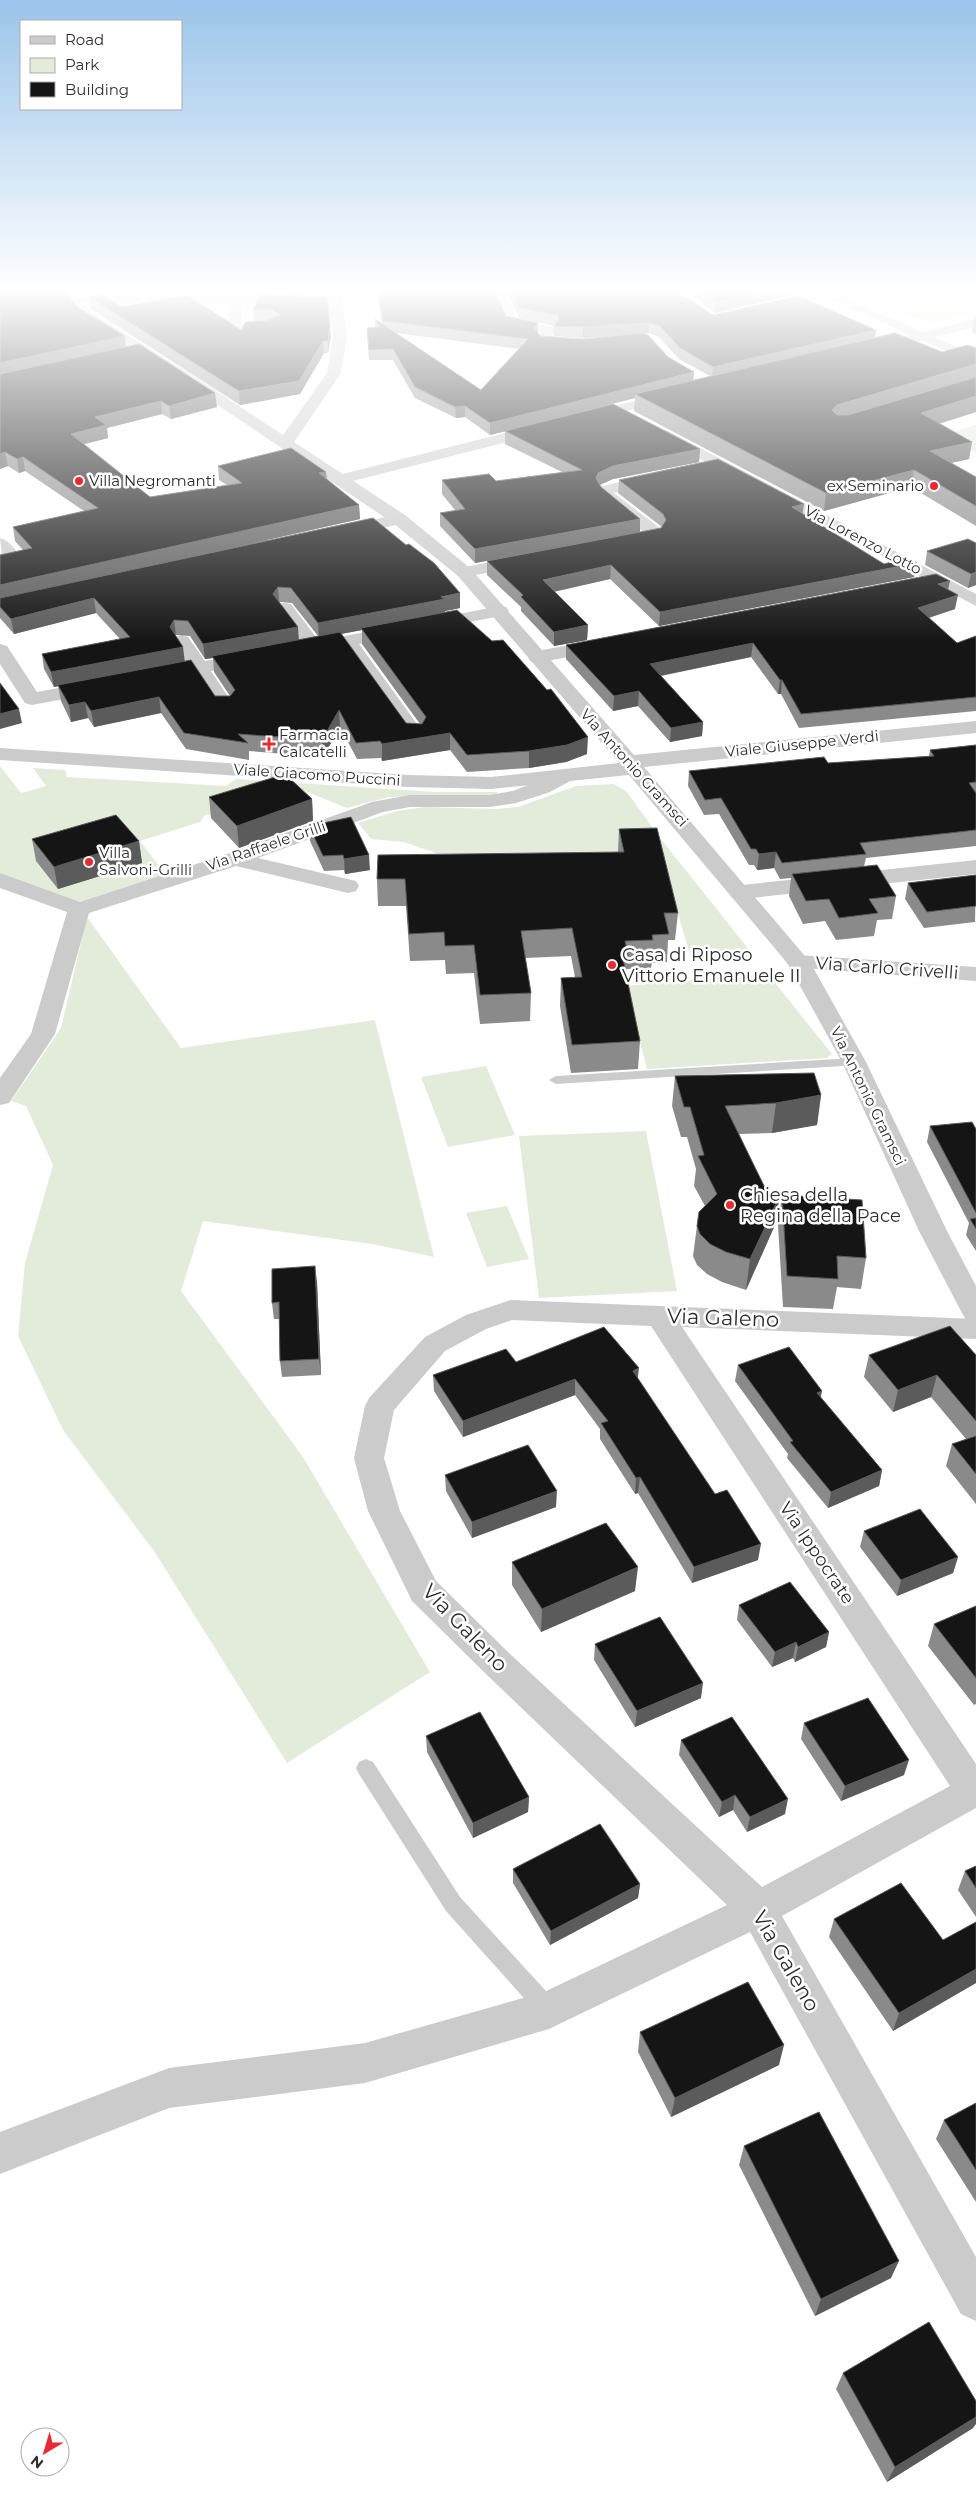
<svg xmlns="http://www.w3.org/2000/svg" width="976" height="2497" font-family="Montserrat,sans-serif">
<rect width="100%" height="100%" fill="#fff"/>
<!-- green -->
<path fill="#e3ecdb" d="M856,292h102l18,7v13l-47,12z
M976,425v28l-33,-18z
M0,766l21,27 25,-7 -13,-18 32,2 2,7 159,9 10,-7 199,13h63l-2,3 -107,2 -42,11 -47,-19 -96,27 -4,6 -60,19 29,38 -90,30 -79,-34z
M614,784l13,8 30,42 97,122 -62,5 -33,-110 -205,20 -18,-18 -32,-11 -33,-3 -13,-16 39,-12 28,-4 69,2 24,-2 58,-21z
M87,917l94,131 194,-28 59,237 -62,-13 -169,-23 -22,70 122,166 127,215 -143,91 -133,-212 -91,-121 -45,-94 7,-73 28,-98 -27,-59 -15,-5 50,-73z
M768,974l64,80 -5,4 -180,11 -22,-83z
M486,1066l29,69 -67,12 -27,-70z
M646,1131l31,160 -138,7 -20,-162z
M507,1206l22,53 -42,8 -21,-54z"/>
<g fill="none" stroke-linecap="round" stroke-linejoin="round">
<!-- service -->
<path fill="#cbcbcb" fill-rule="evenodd" d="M854,1058l7,4 -2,3 -303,19 -7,-4 7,-4z
M366,1759l7,3 87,135 96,105 3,7 -3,7 -8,3 -8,-3 -94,-105 -87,-137 -3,-6 3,-6z"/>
<!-- minor -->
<path fill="#cbcbcb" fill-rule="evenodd" d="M293,292h65l-6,4 -110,8 -1,21 31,-2 7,4c-6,6 -46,8 -52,2l2,-25 -159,-1 -7,-4 7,-4 166,1z
M492,292h13l13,28 37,7 2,3 -7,8 26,2 7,4 -7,4 -36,-3 -4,-7 5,-6 -33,-6z
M815,292h23l-1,3 -68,16 -7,-4 2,-3z
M964,292h12v7z
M976,319v8l-102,25 -7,-4 2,-3z
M672,391l5,1 2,3 -2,3 -92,24 -7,-4 2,-3z
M541,424l8,5 -3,3 -205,52 -8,-5 2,-3z
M666,430l310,164v12l-315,-168 -3,-3z
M655,473l6,2 2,3 -2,3 -47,12 47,36 1,7 -2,4c-12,3 -29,9 -41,6l-2,-4 2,-4 26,-5 -43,-34 -5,-9 2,-3z
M399,514l6,1 2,4 -2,4 -62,14 -6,-1 -2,-4 2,-4z
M0,538c10,2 16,13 22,21l-3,4 -19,4v-10l2,-1z
M524,556l6,1 3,4 -3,4 -66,12 -6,-1 -3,-4 3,-4 6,-1z
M285,603l6,1 28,37 181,-35 6,1 3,4 -3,4 -6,1 -141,28 66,91 -3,4h-14l-65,-92 -32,7 -7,-2 -2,-4 1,-2 -27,-38 3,-4z
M182,635l6,2 17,24 44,-8 7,2 2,4 -2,4 -45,8 24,36 -3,4h-14l-24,-36 -33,6 -7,-2 -2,-4 2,-4 34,-7 -15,-23 3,-4z
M602,639l7,2 2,4 -2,4 -72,14 -7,-2 -2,-4 2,-4 7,-2z
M0,644l7,2 30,46 59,-11 7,2 3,4 -3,4 -7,2 -64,12 -7,-2 -25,-39z
M565,770l7,2 3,4 -3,4 -22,12 -34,11 -26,4h-80l-27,5 -125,46 98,23 3,5 -3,5 -8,2 -112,-27 -147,47 -34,121 -46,69 -9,2v-27l31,-44 36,-122 -67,-24v-15l80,29 147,-48 145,-52 38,-7h80l23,-4z
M976,860v14l-234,25 -8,-2 -3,-5 3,-5 8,-2z
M798,955l178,12v14l-186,-14 -4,-5 4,-5z
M511,1300l465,19v20l-294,-12 294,437v44l-194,108 194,341v64l-15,-7 -211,-382 -201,97 -184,54 -196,25 -169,66v-42l169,-64 196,-25 179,-51 183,-87 -241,-231 -74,-73 -44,-90 -14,-53 11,-52 4,-8 56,-61 41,-22zM512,1320l139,6 299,460 -188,101 -252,-233 -74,-73 -36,-70 -16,-53 10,-48 51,-59 41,-22z"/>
<!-- tertiary -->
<path fill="#cbcbcb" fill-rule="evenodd" d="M57,292h14l21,21 94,58 97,64 44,-62 6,-36 -6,-45h14l6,45 -6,36 -47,69 111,73 65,53 164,187 342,-34v12l-332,34 166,195 56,100 81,169 29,55v37l-10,-3 -4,-7 -43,-82 -77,-169 -54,-98 -159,-189 -138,14 -83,-2 -408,-27v-12l408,27 83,2 128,-14 -161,-187 -65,-53 -217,-146 -94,-58z
M814,292h17l145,63v9z"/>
</g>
<!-- wall -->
<path fill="#8a8a8a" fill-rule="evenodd" d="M0,292l79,16 47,39 91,60 -46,12 -9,-5 -55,14 1,10 -24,6 66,53 77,-12 -8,-5 -1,-14 108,6 1,7 32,26 1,14 -93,21 193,68 -15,3v2l142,141 -21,8 -37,6 -62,4 -17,-22 -68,11 -1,-3 -24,1 -17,-32 -17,30 -74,-6v9l-63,-11 -25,-36 -67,14 -6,-9 -17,4 -10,-21 -3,-15 -4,1 -10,-18 -2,-15 78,-15 -24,-26 -82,21 -14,-16v-63l23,-5 -8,-9 -2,-14 71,-16 -59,-40 -6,2 -11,-7 -8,3zM279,602l13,1 26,33 -19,4zM362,630v14l58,80 -14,-1 -65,-89zM176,635l14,1 15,23 8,-1 1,14 16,24h-15l-30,-35 -10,-25z
M377,292h118l11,24 32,7v9l2,4 43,3 38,-4 -38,3 -29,-2v-10l-35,-8 -12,-26h171l35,23 163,15 -1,8 67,14 34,-4v64l-37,12 33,18 -3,17 -18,4 25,14v49l-65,-39 -87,24 -190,-100 1,-13 -145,37 -25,-18 -9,1 -41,-20 -22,-38h-24l-2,-32 8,-1v-8l7,5zM396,333l123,16 -38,41zM649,333l10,4 20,22 31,17 -17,4 1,-8 -26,-15 -24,-23z
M689,292h103v3l-77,18z
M261,295l70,42 -3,16h-4l-24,41 -60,11 -149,-96 -2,-12 33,10 119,23 13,-9 -1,-11z
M976,316v18l-4,-1 2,-16z
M505,431l195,18 -1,13 -86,17 -13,6 1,2 39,32v13l-165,31 -35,-37v-13l15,-3 -13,-16v-14l54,1 66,-9 -57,-28z
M619,480l184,34 81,50 30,13 -255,49 -49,-47 -56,13 34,33 -1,15 -33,6 -33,-35v-4l-34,-32v-14l174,-33 1,-1 -44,-34z
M976,543v42l-8,3 -43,-23 2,-14z
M948,590l7,19 -26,9 28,25 19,-7v75l-177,17 -18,-34h-3l-27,-37 -90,19 42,46 -1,14 -32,6 -32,-36 -25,5 -47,-52v-14z
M976,745v101l-110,12 -2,8 32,30 -4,23 -15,1 -3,16 -38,4 -11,-19 -22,3 -14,-28 2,-18 -11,1 -6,-11 -17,2 -3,-5h-5l-30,-51 -15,1 -16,-29 1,-15 139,-8 101,-7 1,-6z
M209,797l103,2 1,22 -74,27 -28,-30z
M309,826l61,44 -25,4 -1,-4 -20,1 -14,-30z
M619,829l59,84 -3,27h-7l-1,22 -15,1 -1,5 -24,1 -1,8 14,64 -2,28 -67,4 -11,-67 1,-28 14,-1 -4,-21 -46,2 6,35 -1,28 -50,3 -6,-51 -28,1 -1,-14 -35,1 -4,-55h-28l-1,-27 241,-27z
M32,839l107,2 3,22 -84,26 -22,-28z
M976,875l-1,47 -51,6 -19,-29 3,-16z
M675,1076l146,19 -4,30 -45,8 -33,1 36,91 -29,65 -24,-8 -15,-8 -10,-9 -4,-9 4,-30 8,-20 -11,-20 2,-17 -9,-32h-6l-9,-31z
M930,1126l46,3v122l-10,-16 3,-12 -42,-81z
M782,1195l84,63 -5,31 -24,-2 -4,22 -50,-2 -5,-82z
M317,1282l4,93 -39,2 -2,-16 -1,-42h-5l-2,-16z
M869,1355h107v149l-30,-38 6,-22 14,-5 -35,-42 -38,15 -29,-35z
M516,1362l122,17 120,181 -66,23 -54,-90 -3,1 -35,-55v-10l-25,-34 -112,42 -29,-46 -1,-16z
M738,1365l83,32 61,73 -3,16 -51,22 -41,-50 1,-4 -53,-73z
M445,1475l111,32 -84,31 -26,-47z
M864,1531l94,26 -5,16 -56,23 -37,-49z
M512,1562l123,29 -94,41 -29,-47z
M739,1605l90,27 -3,15 -31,15 -2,-4 -21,9 -35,-47z
M976,1606v98l-2,1 -46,-59 6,-22z
M595,1644l106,54 -66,29 -41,-67z
M804,1723l100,52 -63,26 -40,-62z
M426,1736l103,61 -1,15 -55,26 -46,-86z
M681,1740l104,74 -38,18 -14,-22 -14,7 -40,-62z
M976,1866v51l-18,-27 7,-19z
M513,1869l127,15 -2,14 -88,47 -37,-62z
M834,1919l109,21 33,-18v61l-83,48 -64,-94z
M640,2032l139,33 -108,52 -33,-65z
M976,2103v99l-40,-63 8,-19z
M744,2146l147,132 -76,38 -76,-151z
M843,2373l130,55 -86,54 -51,-93z"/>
<!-- shaded-wall -->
<path fill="#5b5b5b" d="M762,292h30v3l-77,18 1,-11z
M538,323v10l-4,-6z
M649,323v10l-66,5v-11z
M330,325l1,12 -3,16v-12z
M876,330l-2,11 -162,37 1,-11z
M125,336l1,13 -126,27v-13z
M323,341l1,12 -24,41 -60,11 -1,-14z
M976,364v13l-146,50 2,-17 5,-5z
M694,372l-1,11 -58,11v4l-145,37v-12z
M215,393l2,14 -46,12 -2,-13z
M976,396v16l-58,18 3,-17z
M161,401l1,13 -55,14 1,10 -35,9 -2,-13 24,-17z
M465,406v11l-9,1 -1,-11z
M972,442l-3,17 -42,9 3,-17z
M700,449l-1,13 -86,17 -16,7 -1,-8 2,-5 15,-7z
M5,452l3,14 -8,3v-15z
M23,457l2,14 -6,2 -2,-14z
M914,470l-3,17 -87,24 2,-18z
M326,472l1,14 -8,-13z
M804,504l-2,13 -10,-10z
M359,505l1,14 -360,81v-15z
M640,519v13l-165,31v-14z
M917,563l-3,14 -255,49 1,-14z
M611,565l-1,14 -67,15v-14z
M976,572v13l-8,3 3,-14z
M950,581l-3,13 -9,-10z
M278,587l1,15 -6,-8z
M460,593v15l-15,3v3l-84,14 1,2 -43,8 -1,-15z
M958,595l-3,14 -40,13 3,-14z
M94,598l2,15 -82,21 -3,-15z
M174,620l2,15 -5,7 -1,-15z
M588,625l-1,15 -33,6v-14z
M298,627l1,15 -87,14 1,2 -8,1 -2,-15z
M753,643l-2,14 -102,21 1,-14z
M183,647l2,16 -131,24 -3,-15z
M780,680h2l-1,14h-3z
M639,691l-1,15 -25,5 1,-15z
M159,697l2,16 -67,14 -3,-16z
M85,702l3,16 -17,4 -2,-17z
M19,709l3,14 -22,6v-15z
M339,710l1,17 -17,30 -1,-17z
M703,722l-1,14 -32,6 1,-14z
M450,733v17l-68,11v-17z
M588,737l-1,17 -21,8 -37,6v-17z
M312,799l1,22 -74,27 -2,-22z
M139,841l3,22 -84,26 -4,-22z
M776,852l-2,16 -17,2 2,-16z
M369,855l1,15 -25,4 -1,-15z
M821,1095l-4,30 -45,8 4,-30z
M780,1195l-5,30 -29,65 4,-31z
M315,1266l2,16 4,93 -2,-16z
M639,1368l-2,17 -4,-14z
M937,1375l-6,22 -38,15 5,-22z
M575,1379v16l-112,42v-16z
M822,1391l-3,16 -2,-14z
M882,1470l-3,16 -51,22 3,-16z
M640,1477l-2,16 -3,1 1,-16z
M557,1491l-1,16 -84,31v-16z
M761,1544l-3,16 -66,23 2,-16z
M958,1557l-5,16 -56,23 4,-16z
M638,1567l-3,24 -94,41 1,-23z
M829,1632l-3,15 -31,15 3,-15z
M796,1642l-3,16 -21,9 3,-15z
M703,1683l-2,15 -66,29 2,-16z
M909,1760l-5,15 -63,26 4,-15z
M735,1795l-2,15 -14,7 3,-15z
M529,1797l-1,15 -55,26v-15z
M788,1799l-3,15 -38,18 3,-15z
M640,1884l-2,14 -88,47 1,-14z
M976,1969v14l-83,48 6,-18z
M784,2045l-5,20 -108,52 4,-19z
M899,2261l-8,17 -76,38 6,-17z
M976,2417v7l-3,4 -86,54 8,-15z"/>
<!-- building -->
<path fill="#151515" stroke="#5b5b5b" d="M0,292h64l15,16 46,28 -125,27z
M378,292h117l11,24 32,7 -4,4 6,9 43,3 59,-6 6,2 20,22 26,15 -204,51 -25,-17 -10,1 -40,-20 -22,-38 -24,1 -2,-22 13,-1 -5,-8 106,71 47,-51 -145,-18z
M512,292h166l35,23 86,-19 77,34 -163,37 -33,-19 -20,-22 -11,-3 -66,4 -29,-1 5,-7 -2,-4 -38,-7z
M703,292h59l-46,10z
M101,294l21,13 65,-12 54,35 5,-8 23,-2 11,-5 -9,-6 -18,1 8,-15 66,2 3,28 -2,16h-5l-24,40 -60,10 -150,-94z
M895,333l47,19 26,-7 8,3v16l-139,41 -5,5 5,5h11l128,-38v19l-55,17 51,29 -42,9 46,26v29l-62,-36 -88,23 -191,-99z
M139,344l76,49 -46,13 -8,-5 -66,16 11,8 -35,9 79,63 92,-14 -24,-17 73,-18 35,24 -7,1 40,32 -359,80v-30l32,-7 -19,-21 85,-19 -75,-51 -6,2 -12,-7 -5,2v-80z
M613,404l87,45 -87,17 -15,7 -2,5 5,9 39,32 -165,30 -35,-36 25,-4 -23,-29 47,-6 7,7 86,-11 -77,-39z
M718,459l86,45 -12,3 92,57 22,-6 11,5 -257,49 -49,-47 -68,15 45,45 -34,7 -33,-35 2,-2 -36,-34 174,-33 5,-8 -3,-6 -44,-34z
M373,518l33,27 3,-1 25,19 26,30 -19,4 4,2 -127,24 -27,-35 -13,-1 -5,7 25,33 -95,17 -15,-23 -14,-1 -4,7 13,20 -132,25 -9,-18 88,-17 -36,-39 -83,21 -11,-12v-9z
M968,539l8,4v29l-5,2 -44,-23z
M936,574l14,7 -12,3 20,11 -40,13 39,35 19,-7v61l-175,17 -19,-34h-2l-27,-37 -103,21 53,58 -32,6 -32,-37 -25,5 -48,-51z
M457,610l35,31 11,-1 44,50 4,-1 37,48 -21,8 -38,6 -62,4 -17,-22 -68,11 -2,-3 -24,2 -17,-33 -17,30 -84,-6 10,9 -64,-10 -25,-36 -68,14 -6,-9 -16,3 -11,-20 133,-25 24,36h15l5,-6 -23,-34 128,-24 66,91 16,1 4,-7 -65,-89z
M0,683l19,26 -19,5z
M976,745v37l-7,1 7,10v37l-116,13 6,11 -84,9 -6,-11 -17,2 -3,-5h-5l-30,-51 -16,2 -16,-29 135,-14 4,6 106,-7 -4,-6z
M285,774l27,25 -75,27 -28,-29z
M116,815l23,26 -85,26 -22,-28z
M351,817l18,38 -25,4 -1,-4 -20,1 -14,-30z
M657,828l21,85h-14l5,21 -17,1 1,5 -28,1 3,13h-6l18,87 -68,4 -11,-67 21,-1 -10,-49 -51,3 10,62 -51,2 -6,-50 -29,1 -1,-14 -35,2 -4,-55h-28l1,-24 246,-3 -5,-23z
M877,865l19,31 -27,3 9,14 -39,5 -10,-19 -23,2 -14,-27z
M976,875v31l-49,6 -19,-29z
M814,1073l7,22 -45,8 -51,3 43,88 12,1 -30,64 -24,-7 -16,-8 -10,-10 -3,-8 2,-14 18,-18 -19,-38 6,-1 -14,-48h-6l-9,-31z
M972,1122l4,7v84l-46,-87z
M782,1195l80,5 4,58 -29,-2 1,23 -51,-3z
M976,1218v11l-6,-10z
M315,1266l4,93 -39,2 -1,-59 -7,1v-34z
M950,1326l26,29v66l-39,-46 -39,15 -29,-35z
M604,1327l35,41 -6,3 82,123 12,-4 34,54 -67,23 -54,-90 -4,1 -35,-55 7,-2 -33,-42 -112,42 -30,-46 73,-26 10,13z
M789,1347l33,44 -5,2 65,77 -51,22 -41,-50 3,-1 -55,-76z
M976,1436v38l-24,-30z
M528,1445l29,46 -85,31 -27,-47z
M920,1509l38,48 -57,23 -37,-49z
M606,1523l32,44 -96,42 -30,-47z
M790,1582l39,50 -31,15 -2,-5 -21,10 -36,-47z
M976,1606v72l-42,-54z
M660,1617l43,66 -66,28 -42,-67z
M868,1698l41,62 -64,26 -41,-63z
M480,1712l49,85 -56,26 -47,-87z
M732,1717l56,82 -38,18 -15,-22 -13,7 -41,-62z
M600,1824l40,60 -89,47 -38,-62z
M976,1866v22l-11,-17z
M901,1883l42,57 33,-18v47l-77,44 -65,-94z
M748,1982l36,63 -109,53 -35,-66z
M976,2103v67l-32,-50z
M819,2112l80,149 -78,38 -77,-153z
M929,2322l47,79v16l-81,50 -52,-94z"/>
<!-- sky -->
<linearGradient id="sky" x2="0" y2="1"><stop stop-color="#9ac4ea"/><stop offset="0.45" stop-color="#fff"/><stop offset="1" stop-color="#fff" stop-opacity="0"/></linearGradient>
<rect width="976" height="642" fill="url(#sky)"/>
<!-- markers -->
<g fill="#ea2a32" stroke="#fff" stroke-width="2">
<circle cx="79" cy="481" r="5"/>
<circle cx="934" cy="486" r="5"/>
<path d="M266.5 736.5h5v5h5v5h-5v5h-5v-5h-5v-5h5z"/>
<circle cx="89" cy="862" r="5"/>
<circle cx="612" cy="965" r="5"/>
<circle cx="730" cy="1205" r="5"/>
</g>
<g text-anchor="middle" stroke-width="5" stroke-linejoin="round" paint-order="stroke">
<!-- far-poi labels -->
<g font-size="15" fill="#2e2e2e" stroke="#fff" text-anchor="start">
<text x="89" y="486">Villa Negromanti</text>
<text x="924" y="491" text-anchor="end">ex Seminario</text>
<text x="279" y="740">Farmacia<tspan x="279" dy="17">Calcatelli</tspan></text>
<text x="99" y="858">Villa<tspan x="99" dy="17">Salvoni-Grilli</tspan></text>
</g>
<!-- far-street labels -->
<g font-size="15" fill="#2e2e2e" stroke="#fff">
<text transform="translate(863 540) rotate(28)" y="5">Via Lorenzo Lotto</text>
<text transform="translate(802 744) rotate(-6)" y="5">Viale Giuseppe Verdi</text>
<text transform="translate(634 768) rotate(48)" y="5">Via Antonio Gramsci</text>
<text transform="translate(317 775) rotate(4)" y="5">Viale Giacomo Puccini</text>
<text transform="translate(266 846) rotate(-19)" y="5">Via Raffaele Grilli</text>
<text transform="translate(868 1096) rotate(64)" y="5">Via Antonio Gramsci</text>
</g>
<!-- poi labels -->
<g font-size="18" fill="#2e2e2e" stroke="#fff" text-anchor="start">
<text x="622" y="961">Casa di Riposo<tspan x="622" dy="21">Vittorio Emanuele II</tspan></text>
<text x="740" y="1201">Chiesa della<tspan x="740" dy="21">Regina della Pace</tspan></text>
</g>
<!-- street labels -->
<g font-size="18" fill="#2e2e2e" stroke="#fff">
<text transform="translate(887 968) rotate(4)" y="6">Via Carlo Crivelli</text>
<text transform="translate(817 1553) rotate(56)" y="6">Via Ippocrate</text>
</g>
<!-- near-street labels -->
<g font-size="21" fill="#2e2e2e" stroke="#fff">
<text transform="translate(723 1318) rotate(2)" y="7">Via Galeno</text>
<text transform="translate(465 1628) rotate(46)" y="7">Via Galeno</text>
<text transform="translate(786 1961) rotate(60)" y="7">Via Galeno</text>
</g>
</g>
<!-- legend -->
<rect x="20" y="20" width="162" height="90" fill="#ffffff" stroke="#ababab"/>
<rect x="30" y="36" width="25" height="8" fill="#cbcbcb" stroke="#ababab"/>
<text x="65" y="45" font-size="15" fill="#2e2e2e">Road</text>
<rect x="30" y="58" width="25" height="15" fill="#e3ecdb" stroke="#ababab"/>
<text x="65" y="70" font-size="15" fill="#2e2e2e">Park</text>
<rect x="30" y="82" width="25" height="15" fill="#151515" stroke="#ababab"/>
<text x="65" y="95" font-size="15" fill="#2e2e2e">Building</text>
<!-- north arrow -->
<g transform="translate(45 2452) rotate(218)"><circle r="24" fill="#ffffff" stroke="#ababab"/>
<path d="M0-4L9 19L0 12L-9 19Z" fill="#ea2a32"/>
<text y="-8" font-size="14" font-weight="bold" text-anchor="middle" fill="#2e2e2e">N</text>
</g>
</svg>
